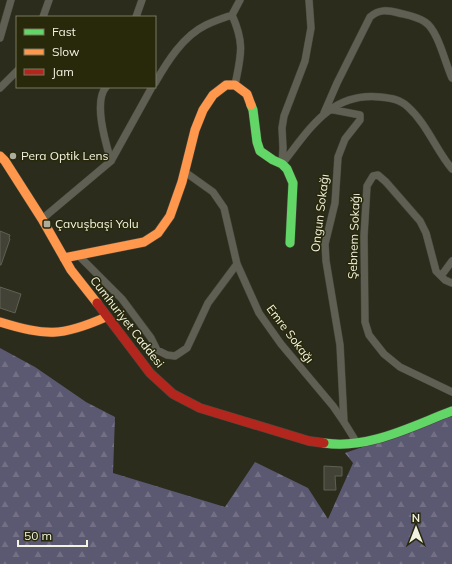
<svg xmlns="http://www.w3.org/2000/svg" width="452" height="564" font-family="Mulish,sans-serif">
<defs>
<pattern id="forest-firs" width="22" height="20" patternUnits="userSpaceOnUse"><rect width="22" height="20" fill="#5b5872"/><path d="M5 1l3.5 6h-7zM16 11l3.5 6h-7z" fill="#737086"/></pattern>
</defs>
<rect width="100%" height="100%" fill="#2b2c1c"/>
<!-- forest -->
<path fill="url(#forest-firs)" d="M0,348l35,19 51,35 29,15 -2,56 112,34 30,-45 53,26 20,31 25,-56 -8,-10 107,-37v148h-452z"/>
<!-- building -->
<path fill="#424336" stroke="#5f6052" d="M0,231l10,4 -1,3 1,1 -9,26h-1z
M0,287l21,7 -6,19 -15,-5z
M324,466l18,1v9h-7l1,14h-12z"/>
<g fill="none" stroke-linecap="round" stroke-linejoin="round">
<!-- street casing -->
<g stroke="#48483b" stroke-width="8">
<path id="street" d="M43,17l6,-17
M136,17l6,-17
M0,38l11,-38
M155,83c12,-21 28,-47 51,-58 8,-4 17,-7 26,-10
M235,85c6,-30 10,-41 -3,-70l8,-15
M106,87c-13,15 0,57 5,74
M0,88l17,-17
M329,109l31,6v5l-15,19 -7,18 -3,46 -10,41 1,17 14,84 4,77
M324,113l13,-30 33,-66c9,-8 17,-7 29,-4 8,2 19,4 26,9 13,8 20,41 27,56
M282,164c27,-34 48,-72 98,-67 10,1 20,2 28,10 19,17 28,43 44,62
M282,164l1,-16 -1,-20 2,-12 21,-55 6,-33 -2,-28
M185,172l28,20 11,16 13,56 22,49 22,31 52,62 11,16 13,21
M42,219l69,-58 41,-74
M78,255l44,44 29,39 6,12 10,5 8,1 12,-8 21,-45 29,-39
M441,276l11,-15
M452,283l-7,-3 -9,-9 -10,-38 -6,-12 -34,-39 -8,-7 -5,1 -6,10 -3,50 1,86 4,13 15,19 16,13 52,25"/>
</g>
<!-- fast casing -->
<g stroke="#48483b" stroke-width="10">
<path id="fast" d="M251,105l2,5 4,32 3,9 13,9 9,4 5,5 6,14 -3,60
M324,443c44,7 88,-17 128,-32"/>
</g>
<!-- slow casing -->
<g stroke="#48483b" stroke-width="10">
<path id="slow" d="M0,156l5,5 37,58 29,51 26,33
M64,258l80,-16 14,-9 12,-17 12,-34 13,-52 8,-20 10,-15 13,-10h9l12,9 4,11
M0,322c46,14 61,15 106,-5"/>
</g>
<!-- jam casing -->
<g stroke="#48483b" stroke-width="10">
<path id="jam" d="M97,303l53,70 23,21 27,14 109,33 15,2"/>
</g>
<!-- street -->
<use href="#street" stroke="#5f5f54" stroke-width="7"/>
<!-- fast -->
<use href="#fast" stroke="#63d668" stroke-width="9"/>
<!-- slow -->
<use href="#slow" stroke="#ff974d" stroke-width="9"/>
<!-- jam -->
<use href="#jam" stroke="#b3261e" stroke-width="9"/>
</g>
<!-- markers -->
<g fill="#acad9d" stroke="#28280b" stroke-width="1.5">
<circle cx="13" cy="156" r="4"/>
<rect x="43" y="220" width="8" height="8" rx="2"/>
</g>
<g text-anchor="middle" stroke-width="3" stroke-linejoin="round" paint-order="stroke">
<!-- poi labels -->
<g font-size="12" fill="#f2f3e2" stroke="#28280b" text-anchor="start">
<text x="21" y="160">Pera Optik Lens</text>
<text x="55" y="228">Çavuşbaşi Yolu</text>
</g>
<!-- street labels -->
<g font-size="12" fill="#f2f3e2" stroke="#28280b">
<text transform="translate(320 213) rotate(-83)" y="4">Ongun Sokağı</text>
<text transform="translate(354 236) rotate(-88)" y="4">Şebnem Sokağı</text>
<text transform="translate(127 322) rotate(52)" y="4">Cumhuriyet Caddesi</text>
<text transform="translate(290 334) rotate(53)" y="4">Emre Sokağı</text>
</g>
</g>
<!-- legend -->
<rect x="16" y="16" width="140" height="72" fill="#28280b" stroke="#797961"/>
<rect x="24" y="29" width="20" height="6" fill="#63d668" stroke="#797961"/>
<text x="52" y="36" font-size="12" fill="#f2f3e2">Fast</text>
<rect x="24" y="49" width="20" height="6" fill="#ff974d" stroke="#797961"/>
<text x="52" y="56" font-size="12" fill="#f2f3e2">Slow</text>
<rect x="24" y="69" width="20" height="6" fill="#b3261e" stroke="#797961"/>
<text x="52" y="76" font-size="12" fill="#f2f3e2">Jam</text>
<!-- north arrow -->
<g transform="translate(416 528)" stroke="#28280b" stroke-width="3" paint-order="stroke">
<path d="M0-3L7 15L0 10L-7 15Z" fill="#f2f3e2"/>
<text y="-6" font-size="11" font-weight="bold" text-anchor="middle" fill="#f2f3e2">N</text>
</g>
<!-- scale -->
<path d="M18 540v6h69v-6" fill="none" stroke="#f2f3e2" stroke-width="2"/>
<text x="24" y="540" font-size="12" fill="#f2f3e2" stroke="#28280b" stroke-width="3" paint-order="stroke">50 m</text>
</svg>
